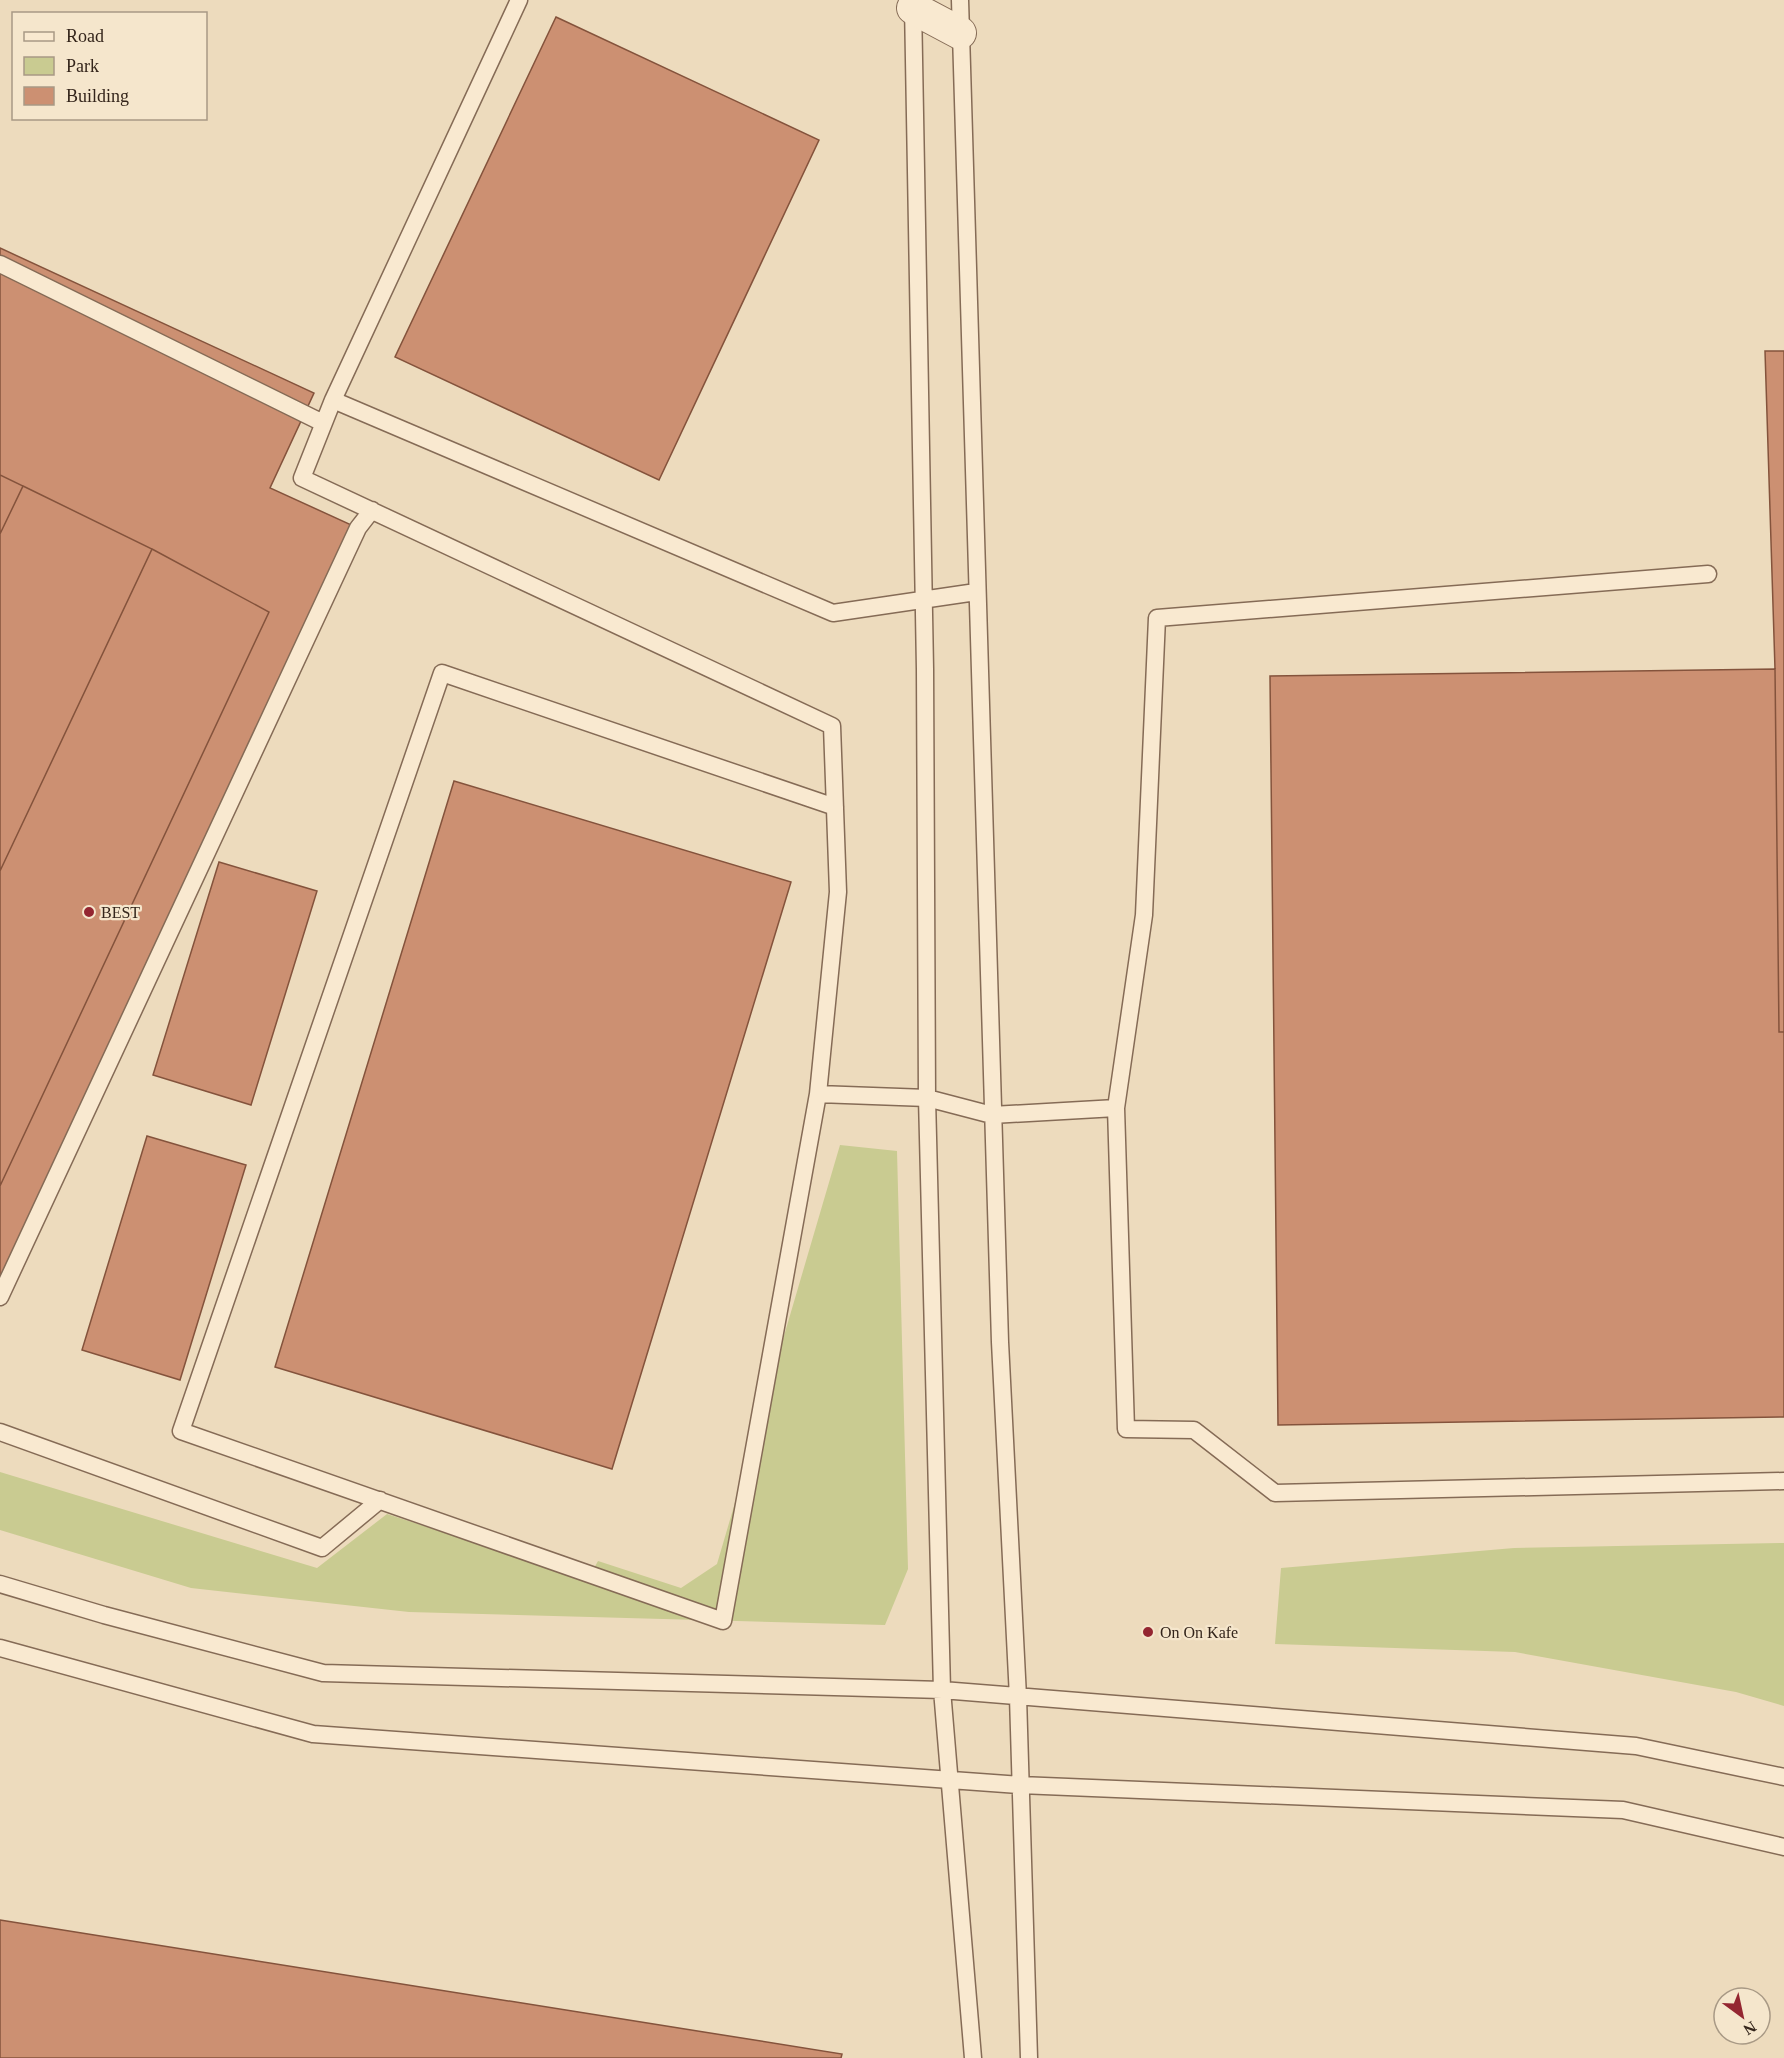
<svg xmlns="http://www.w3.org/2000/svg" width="1784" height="2058" font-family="Georgia,serif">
<rect width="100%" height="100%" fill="#eddbbd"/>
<!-- green -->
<path fill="#c9cb91" d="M840,1145l57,6 11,418 -23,56 -476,-13 -218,-24 -191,-58v-58l317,96 70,-54 201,65 10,-18 83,27 36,-24z
M1784,1543v163l-48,-14 -221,-40 -240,-8 6,-76 233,-20z"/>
<!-- building -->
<path fill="#cc9072" stroke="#84533c" stroke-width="1.5" d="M556,17l263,123 -160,340 -264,-123z
M0,248l314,145 -44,95 88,40 -358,768z
M1765,351h19v681h-5l-4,-363z
M0,475l23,11 -23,48z
M23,486l129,63 -152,322v-337z
M152,549l117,63 -269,574v-315z
M1775,669l4,363h5v385l-506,8 -8,-749z
M454,781l337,101 -179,587 -337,-102z
M219,862l98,29 -66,214 -98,-30z
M147,1136l99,29 -66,215 -98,-30z
M0,1920l842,134 -1,4h-841z"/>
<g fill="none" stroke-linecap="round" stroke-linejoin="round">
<!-- service casing -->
<g stroke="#856b56" stroke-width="19">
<path id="service" d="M519,0l-186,400 -31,78 530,248 6,166 -20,202 -95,527 -542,-190 261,-758 393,134
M960,0l40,1342 18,355 11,361
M913,4l12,665 2,429 15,592 31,368
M0,264l323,159
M333,400l500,213 143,-21
M818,1094l109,4 65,17 124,-7 10,321 68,1 81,63 509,-12
M1116,1108l28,-193 13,-297 551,-44
M0,1297l358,-769 14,-18
M0,1432l322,116 58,-48
M0,1584l104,31 219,58 619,17 694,56 148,31
M0,1648l313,86 707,51 603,25 161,37"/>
</g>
<!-- minor casing -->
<g stroke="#856b56" stroke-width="34">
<path id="minor" d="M913,8l47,25"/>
</g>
<!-- service -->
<use href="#service" stroke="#f9e9d0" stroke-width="16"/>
<!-- minor -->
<use href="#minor" stroke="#f9e9d0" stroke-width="32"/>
</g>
<!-- markers -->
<g fill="#942631" stroke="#f5e6cc" stroke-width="2">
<circle cx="89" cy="912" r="6"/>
<circle cx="1148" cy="1632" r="6"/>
</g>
<g text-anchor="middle" stroke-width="4.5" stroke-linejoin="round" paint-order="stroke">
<!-- poi labels -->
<g font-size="16" fill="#34251b" stroke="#f5e6cc" text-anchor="start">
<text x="101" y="918">BEST</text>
<text x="1160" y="1638">On On Kafe</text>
</g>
</g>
<!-- legend -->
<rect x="12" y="12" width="195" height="108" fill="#f5e6cc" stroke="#a89985" stroke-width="1.5"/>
<rect x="24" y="32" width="30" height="9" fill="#f9e9d0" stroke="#a89985" stroke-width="1.5"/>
<text x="66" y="42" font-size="18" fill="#34251b">Road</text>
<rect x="24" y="57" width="30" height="18" fill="#c9cb91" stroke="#a89985" stroke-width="1.5"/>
<text x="66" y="72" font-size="18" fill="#34251b">Park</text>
<rect x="24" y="87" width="30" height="18" fill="#cc9072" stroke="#a89985" stroke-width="1.5"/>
<text x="66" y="102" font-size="18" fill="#34251b">Building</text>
<!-- north arrow -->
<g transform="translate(1742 2016) rotate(147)"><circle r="28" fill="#f5e6cc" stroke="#a89985" stroke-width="1.5"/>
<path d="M0-4.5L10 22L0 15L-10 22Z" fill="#942631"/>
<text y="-9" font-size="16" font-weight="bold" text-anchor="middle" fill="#34251b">N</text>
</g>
</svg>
